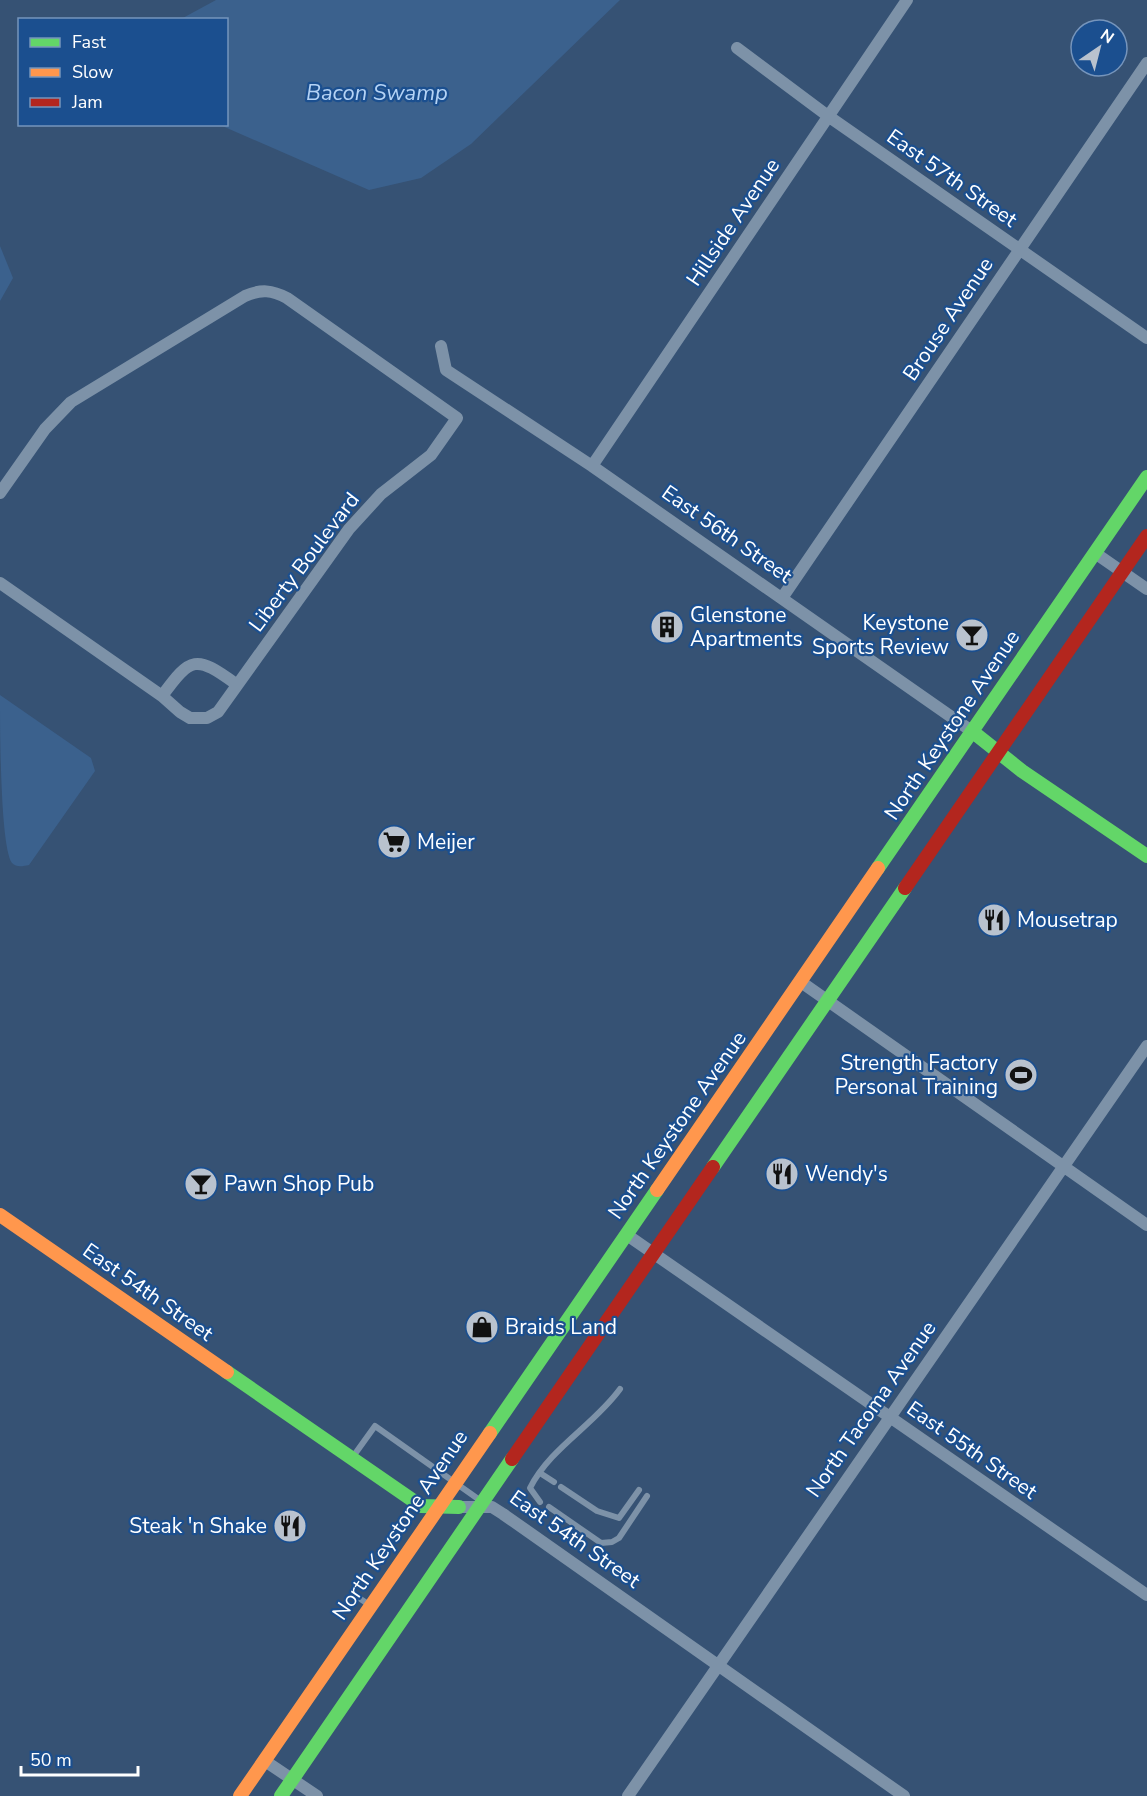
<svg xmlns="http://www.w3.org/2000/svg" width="1147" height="1796" font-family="'Nunito Sans',sans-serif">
<rect width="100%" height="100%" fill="#365274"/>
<!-- water -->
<path fill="#3b618d" d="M216,0h404l-149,144 -50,34 -52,12 -149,-65 6,-1v-104l-45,-1z
M0,246l13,32 -13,23z
M0,695l91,63 4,13 -66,94c-6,1 -12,3 -17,-2 -12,-16 -12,-140 -12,-168z"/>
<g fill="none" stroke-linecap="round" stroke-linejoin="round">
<!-- lane -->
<path stroke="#7d92a8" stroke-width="6" d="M352,1458l23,-32 106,75
M540,1473l14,9
M561,1487l36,24 22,7 20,-28
M540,1502l-10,-14c20,-40 64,-63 90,-99
M549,1507l52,36 11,-1 7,-4 28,-42
M356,1596l12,8"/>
<!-- street -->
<path stroke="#7d92a8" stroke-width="12" d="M737,48l91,68 319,222
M441,346l5,24 146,96 381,266
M592,466l315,-466
M0,493l45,-64 26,-27 174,-106c16,-7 27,-6 42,2l170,120 -26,37 -50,39 -32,35 -131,183 -11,6h-17l-10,-6 -18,-16 -162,-113
M1095,553l52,36
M782,598l365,-535
M162,696c29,-40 34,-41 74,-12
M801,982l346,243
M627,1235l520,360
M459,1507h33l11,7 401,282
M265,1761l52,35
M628,1796l519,-750"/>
<!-- fast -->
<path stroke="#63d668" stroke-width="14" d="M973,732l49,39 125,85
M878,868l269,-391
M713,1167l192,-279
M227,1372l194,134 38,1
M490,1433l167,-243
M281,1796l231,-337"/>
<!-- slow -->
<path stroke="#ff974d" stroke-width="14" d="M657,1190l221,-322
M0,1215l227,157
M240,1796l250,-363"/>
<!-- jam -->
<path stroke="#b3261e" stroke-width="14" d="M905,888l242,-352
M512,1459l201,-292"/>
</g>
<!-- icons -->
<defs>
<g id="building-disc" transform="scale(1.725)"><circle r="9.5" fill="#b9c2ce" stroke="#1b4f8f"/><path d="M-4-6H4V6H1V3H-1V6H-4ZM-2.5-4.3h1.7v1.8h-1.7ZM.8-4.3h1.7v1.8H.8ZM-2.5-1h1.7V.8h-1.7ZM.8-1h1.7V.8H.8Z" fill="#111"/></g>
<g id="bar-disc" transform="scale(1.725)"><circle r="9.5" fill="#b9c2ce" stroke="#1b4f8f"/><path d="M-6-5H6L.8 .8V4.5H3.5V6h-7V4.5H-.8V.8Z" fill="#111"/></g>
<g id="supermarket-disc" transform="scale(1.725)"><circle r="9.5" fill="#b9c2ce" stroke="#1b4f8f"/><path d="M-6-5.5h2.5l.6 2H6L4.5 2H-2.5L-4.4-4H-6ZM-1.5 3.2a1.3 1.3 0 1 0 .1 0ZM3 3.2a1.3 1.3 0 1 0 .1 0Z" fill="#111"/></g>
<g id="restaurant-disc" transform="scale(1.725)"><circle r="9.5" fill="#b9c2ce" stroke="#1b4f8f"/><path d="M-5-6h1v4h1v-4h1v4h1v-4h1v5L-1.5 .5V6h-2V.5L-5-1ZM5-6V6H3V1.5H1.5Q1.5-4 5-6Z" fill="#111"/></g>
<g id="stadium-disc" transform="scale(1.725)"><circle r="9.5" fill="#b9c2ce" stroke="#1b4f8f"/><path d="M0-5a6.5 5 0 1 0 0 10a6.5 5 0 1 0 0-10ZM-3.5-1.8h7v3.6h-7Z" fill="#111"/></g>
<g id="shop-disc" transform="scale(1.725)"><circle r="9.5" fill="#b9c2ce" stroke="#1b4f8f"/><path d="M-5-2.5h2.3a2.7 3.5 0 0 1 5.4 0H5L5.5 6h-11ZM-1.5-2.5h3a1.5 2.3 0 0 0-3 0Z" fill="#111"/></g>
</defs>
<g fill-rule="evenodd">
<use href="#building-disc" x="667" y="627"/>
<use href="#bar-disc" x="972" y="635"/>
<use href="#supermarket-disc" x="394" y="842"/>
<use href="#restaurant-disc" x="994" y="920"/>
<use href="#stadium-disc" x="1021" y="1075"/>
<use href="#restaurant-disc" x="782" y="1174"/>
<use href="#bar-disc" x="201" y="1184"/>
<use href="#shop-disc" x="482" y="1327"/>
<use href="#restaurant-disc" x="290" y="1526"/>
</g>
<g text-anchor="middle" stroke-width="4.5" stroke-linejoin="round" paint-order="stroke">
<!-- street labels -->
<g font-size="21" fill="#fff" stroke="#1b4f8f">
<text transform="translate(952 178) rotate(35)" y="7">East 57th Street</text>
<text transform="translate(733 222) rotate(-56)" y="7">Hillside Avenue</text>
<text transform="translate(948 319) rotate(-56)" y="7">Brouse Avenue</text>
<text transform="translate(727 534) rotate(35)" y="7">East 56th Street</text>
<text transform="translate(304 562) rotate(-53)" y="7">Liberty Boulevard</text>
<text transform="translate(952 725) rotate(-56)" y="7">North Keystone Avenue</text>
<text transform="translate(677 1125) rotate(-55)" y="7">North Keystone Avenue</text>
<text transform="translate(148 1292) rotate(35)" y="7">East 54th Street</text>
<text transform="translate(871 1409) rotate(-55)" y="7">North Tacoma Avenue</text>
<text transform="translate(972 1450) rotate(35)" y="7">East 55th Street</text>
<text transform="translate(400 1525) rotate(-56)" y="7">North Keystone Avenue</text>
<text transform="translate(575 1539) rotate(35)" y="7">East 54th Street</text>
</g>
<!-- poi labels -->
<g font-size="21" fill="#fff" stroke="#1b4f8f" text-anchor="start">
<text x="690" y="622">Glenstone<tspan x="690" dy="24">Apartments</tspan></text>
<text x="949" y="630" text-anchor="end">Keystone<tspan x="949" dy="24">Sports Review</tspan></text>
<text x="417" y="849">Meijer</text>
<text x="1017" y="927">Mousetrap</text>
<text x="998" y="1070" text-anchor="end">Strength Factory<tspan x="998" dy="24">Personal Training</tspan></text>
<text x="805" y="1181">Wendy's</text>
<text x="224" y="1191">Pawn Shop Pub</text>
<text x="505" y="1334">Braids Land</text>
<text x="267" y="1533" text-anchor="end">Steak 'n Shake</text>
</g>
<!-- water labels -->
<g font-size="22" font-style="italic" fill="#b5d3f5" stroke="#1b4f8f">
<text x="377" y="100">Bacon Swamp</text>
</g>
</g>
<!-- legend -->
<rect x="18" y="18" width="210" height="108" fill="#1b4f8f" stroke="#7695bc" stroke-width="1.5"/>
<rect x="30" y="38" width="30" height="9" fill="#63d668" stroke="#7695bc" stroke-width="1.5"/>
<text x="72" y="48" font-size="18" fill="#ffffff">Fast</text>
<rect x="30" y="68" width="30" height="9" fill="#ff974d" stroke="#7695bc" stroke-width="1.5"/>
<text x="72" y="78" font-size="18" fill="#ffffff">Slow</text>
<rect x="30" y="98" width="30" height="9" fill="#b3261e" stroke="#7695bc" stroke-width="1.5"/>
<text x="72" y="108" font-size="18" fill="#ffffff">Jam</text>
<!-- north arrow -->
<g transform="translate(1099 48) rotate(35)"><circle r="28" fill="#1b4f8f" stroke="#7695bc" stroke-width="1.5"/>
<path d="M0-4.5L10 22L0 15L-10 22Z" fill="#b9c2ce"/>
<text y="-9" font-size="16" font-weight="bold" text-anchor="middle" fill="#ffffff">N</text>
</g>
<!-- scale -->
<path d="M21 1766v9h117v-9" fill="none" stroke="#ffffff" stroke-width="3"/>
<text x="30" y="1766" font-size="18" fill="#ffffff" stroke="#1b4f8f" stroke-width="4.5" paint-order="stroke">50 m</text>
</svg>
